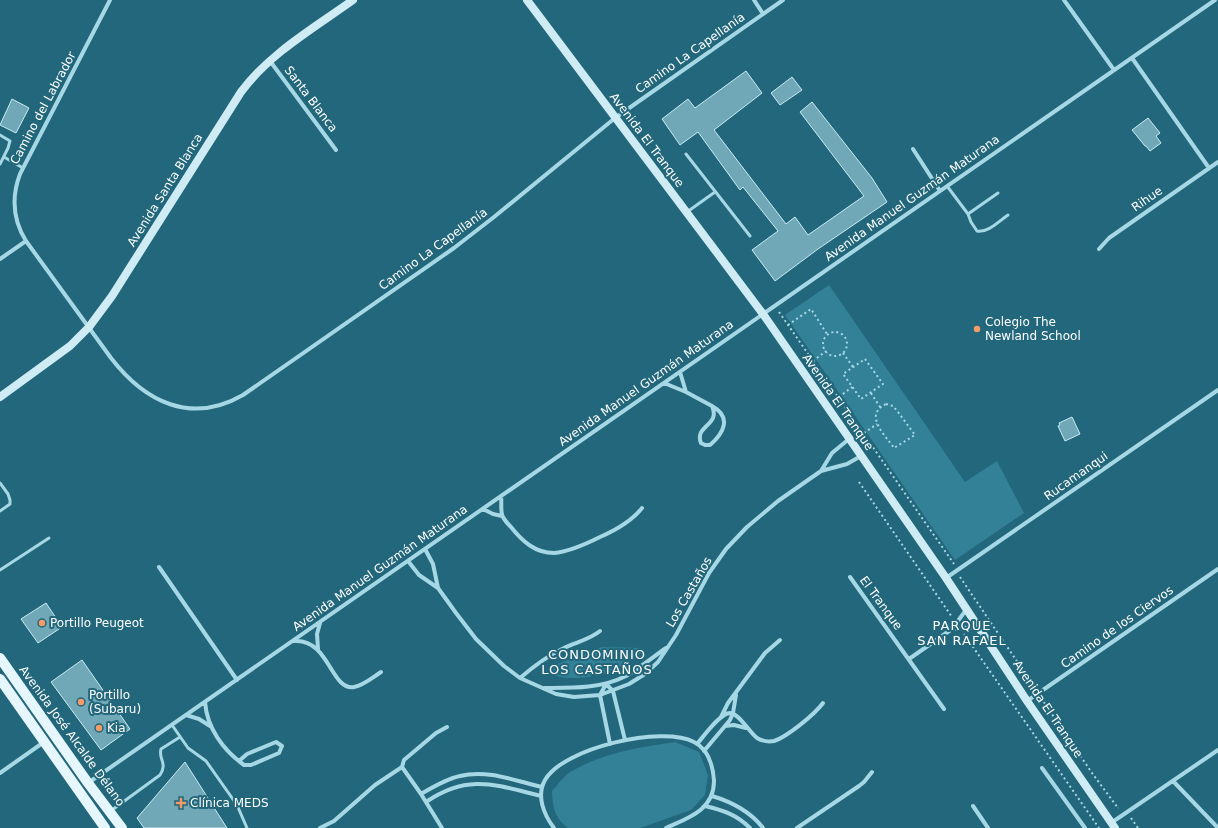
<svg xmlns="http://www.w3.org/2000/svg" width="1218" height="828" font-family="'DejaVu Sans',sans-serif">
<rect width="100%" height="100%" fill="#22677b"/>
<!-- green -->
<path fill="#338197" d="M829,285l136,197 32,-21 27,52 -69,47 -170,-245z
M602,647l39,1v6c-10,6 -21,15 -33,18 -16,6 -43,9 -58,2l7,-10z
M675,742l24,10 9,23 -3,20 -14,15 -51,18h-72c-14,-11 -15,-20 -16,-37 6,-6 12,-16 20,-20 31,-18 68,-24 103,-29z"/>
<!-- building -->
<path fill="#70a8b7" stroke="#c9ebf4" d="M746,71l16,22 -48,37 72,94 9,-7 13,18 56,-39 -64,-84 12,-10 60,76 15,24 -69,47 -43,32 -23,-31 26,-19 -35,-44 -3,3 -42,-58 -18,13 -18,-26 26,-20 7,9z
M792,77l10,13 -22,15 -9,-12z
M12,99l17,9 -13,25 -16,-8z
M1148,118l12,15 -4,3 5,7 -11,8 -4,-5h-1l-13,-16z
M1072,417l8,17 -15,7 -7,-15 2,-1 -1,-2z
M46,603l16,24 -24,16 -17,-24z
M82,660l48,69 -29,21 -50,-68z
M185,762l42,66h-83l-7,-10z"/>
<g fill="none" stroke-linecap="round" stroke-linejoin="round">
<!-- path -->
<path stroke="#a6d7e5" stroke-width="2" stroke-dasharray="2 3" stroke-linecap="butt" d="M779,312l175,252
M788,325l23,-16 16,25
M823 344a12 12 0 1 1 24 0a12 12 0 1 1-24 0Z
M843,353l10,14
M865,359l18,25 -22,15 -18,-25z
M813,361l13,-10
M871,393l9,14
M839,397l13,-10
M886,404l7,2 5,6 17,23 -21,13c-9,-13 -31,-33 -8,-44z
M864,433l13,-9
M859,482l93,135
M960,577l75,111
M964,634l135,194
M1041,698l51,75 26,35h1
M1131,818l7,10"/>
<!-- lane -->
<path stroke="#a6d7e5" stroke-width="3" d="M0,135l10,6 -2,7 -8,16
M686,154l64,82
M4,157l19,11
M947,186l21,28 3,8 6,9c11,2 22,-10 31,-16
M687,212l28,-20
M968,214l30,-21
M0,483l8,11 2,6v4l-10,7
M0,570l49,-32
M172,725l16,23 18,13 31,44 10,23
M112,810l48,-35c8,-12 -2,-16 1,-26l19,-12"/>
<!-- street -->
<path stroke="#a6d7e5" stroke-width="4" d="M110,0l-90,174c-9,24 -7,46 6,67l85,117c34,44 80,67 132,37l211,-147 40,-31 121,-99 168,-118
M754,0l9,14
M1064,0l50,70
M1132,58l77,110
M270,61l66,89
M913,149l27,42
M1099,249l10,-11 109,-76
M0,259l26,-18
M680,372l6,20
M664,383l22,9 26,14
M712,406c20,11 12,27 -2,39h-5l-4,-2c-7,-18 20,-17 11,-37z
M821,471l11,-18 17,-14
M501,496c1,6 -1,16 2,21 2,4 5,7 8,10 11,14 24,26 43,26 13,-1 34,-10 46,-16 16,-7 31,-15 42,-29
M483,509l10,5 9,2
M425,549l8,15 5,24 18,25 20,26 28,27 16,12 36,16 18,3 26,-2 29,-11 16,-10 13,-12 18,-27 33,-62 17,-24 21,-22 31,-26 43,-30 26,-7 14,-8
M408,561l11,14 19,13
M159,567l78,113
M850,577l94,132
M946,578l272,-188
M952,629l25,-2
M295,641c34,-2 36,50 59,46 10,-2 19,-10 27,-15
M318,649l-1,-15 3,-11
M909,659l43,-30 14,-19
M520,678c14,-12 27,-22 44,-30 12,-6 25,-8 36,-17
M606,684l-6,11 10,49
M606,684l7,7 12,49
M544,688c28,0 56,1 82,-12 14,-8 27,-19 40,-28
M1027,701l191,-132
M205,702c2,26 18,48 39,63h7l28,-12 3,-7 -6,-4 -29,12 -8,7
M186,715l13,4 11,7
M721,717l7,-14 37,-50 15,-13
M725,726l9,-1 12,3
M697,744c7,-8 23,-31 33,-31 9,0 19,19 27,25 5,3 11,4 17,3 13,-4 41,-27 49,-38
M704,751l26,-31 3,-7 3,-18
M402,767l19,27 21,34
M1042,768l43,60
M0,773l44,-31
M1173,781l45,47
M88,783l1127,-783
M421,794c12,-7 25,-15 39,-18 27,-7 56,5 82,11
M712,796c20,6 38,15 51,32
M426,802c42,-29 70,-17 115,-6
M705,806c18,4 32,9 45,22
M973,806l15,22
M1111,823l107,-73
M320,828l14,-7 41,-36 27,-18 2,-7 32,-27 11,-6
M554,828c-10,-13 -18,-32 -9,-48 18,-32 117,-55 149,-38 14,7 19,24 20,39 0,29 -26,37 -48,47
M797,828l62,-42 5,-4 8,-10"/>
<!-- secondary -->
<path stroke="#cfecf5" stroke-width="8" d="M527,0l236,314 183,264 81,123 88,127
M0,397l70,-51 19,-19 23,-31 129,-204c29,-39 73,-64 112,-92"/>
<!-- primary -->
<path stroke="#e6f6fd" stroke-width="10" d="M0,658l88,125 34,45
M0,679l105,149"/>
</g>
<!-- markers -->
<g fill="#f19c68" stroke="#22677b" stroke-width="1.5">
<circle cx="977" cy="329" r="4"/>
<circle cx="42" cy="623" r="4"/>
<circle cx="81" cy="702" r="4"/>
<circle cx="99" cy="728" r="4"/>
<path d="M179 797h4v4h4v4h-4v4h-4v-4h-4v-4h4z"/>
</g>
<g text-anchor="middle" stroke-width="4" stroke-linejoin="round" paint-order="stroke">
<!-- street labels -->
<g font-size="12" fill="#fff" stroke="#22677b">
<text transform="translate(690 53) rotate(-35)" y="4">Camino La Capellanía</text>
<text transform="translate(311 99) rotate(53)" y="4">Santa Blanca</text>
<text transform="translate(43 108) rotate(-62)" y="4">Camino del Labrador</text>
<text transform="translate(647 140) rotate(53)" y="4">Avenida El Tranque</text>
<text transform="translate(165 190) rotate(-58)" y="4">Avenida Santa Blanca</text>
<text transform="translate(912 198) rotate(-35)" y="4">Avenida Manuel Guzmán Maturana</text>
<text transform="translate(1147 199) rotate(-35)" y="4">Rihue</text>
<text transform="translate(433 249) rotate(-36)" y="4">Camino La Capellanía</text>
<text transform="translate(646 383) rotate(-35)" y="4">Avenida Manuel Guzmán Maturana</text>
<text transform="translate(838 402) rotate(55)" y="4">Avenida El Tranque</text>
<text transform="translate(1076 476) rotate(-35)" y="4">Rucamanqui</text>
<text transform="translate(380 568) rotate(-35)" y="4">Avenida Manuel Guzmán Maturana</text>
<text transform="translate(689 592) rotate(-60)" y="4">Los Castaños</text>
<text transform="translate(881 603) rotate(54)" y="4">El Tranque</text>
<text transform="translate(1117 627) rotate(-35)" y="4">Camino de los Ciervos</text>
<text transform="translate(1048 709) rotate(56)" y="4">Avenida El Tranque</text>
<text transform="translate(72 736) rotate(54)" y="4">Avenida José Alcalde Délano</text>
</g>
<!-- poi labels -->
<g font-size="12" fill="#fff" stroke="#22677b" text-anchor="start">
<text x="985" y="326">Colegio The<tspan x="985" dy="14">Newland School</tspan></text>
<text x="50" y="627">Portillo Peugeot</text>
<text x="89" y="699">Portillo<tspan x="89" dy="14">(Subaru)</tspan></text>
<text x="107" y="732">Kia</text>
<text x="190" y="807">Clínica MEDS</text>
</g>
<!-- neighbourhood labels -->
<g font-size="13" letter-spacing="1" fill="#fff" stroke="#22677b">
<text x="962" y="630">PARQUE<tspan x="962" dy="15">SAN RAFAEL</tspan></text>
<text x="597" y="659">CONDOMINIO<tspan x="597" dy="15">LOS CASTAÑOS</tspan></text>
</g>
</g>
</svg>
